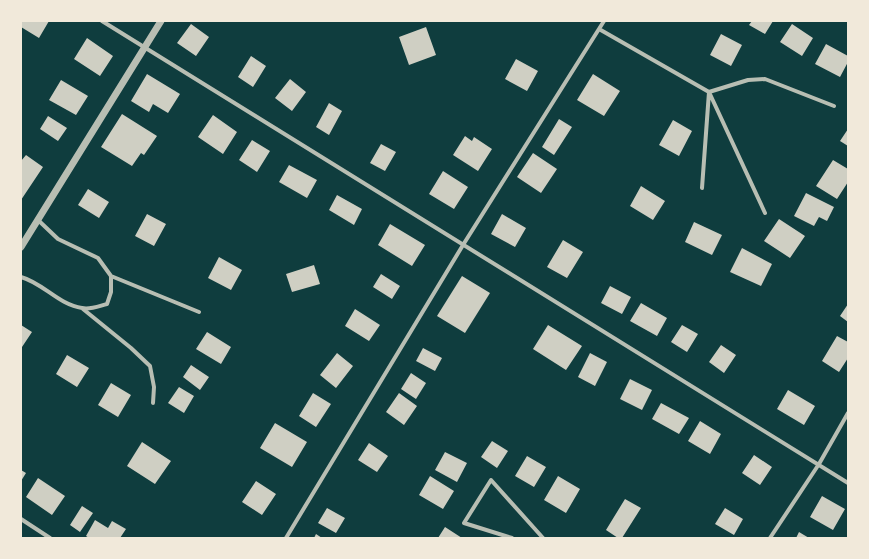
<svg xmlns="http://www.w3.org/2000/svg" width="869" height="559" font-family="Overpass,sans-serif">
<rect width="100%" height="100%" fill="#0f3d3e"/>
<!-- building -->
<path fill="#cfcfc3" d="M21,21h28l-10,17 -18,-11z
M752,21h21l-8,13 -16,-9z
M191,24l18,13 -13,19 -19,-13z
M792,24l21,14 -11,18 -22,-14z
M426,27l10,28 -27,10 -10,-28z
M721,34l21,11 -11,21 -21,-11z
M87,38l26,18 -13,20 -26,-17z
M826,44l22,12v6l-8,15 -25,-13z
M251,56l15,10 -13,21 -15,-10z
M516,59l22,12 -11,20 -22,-12z
M147,74l33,20 -12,19 -15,-9 -4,8 -18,-11z
M593,74l27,17 -16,25 -27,-16z
M290,79l16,13 -14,19 -17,-13z
M61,80l27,16 -12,19 -27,-15z
M329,103l13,8 -13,24 -13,-8z
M122,114l35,22 -13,19 -3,-2 -9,13 -31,-19z
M213,115l24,17 -14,22 -25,-17z
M48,116l19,12 -9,13 -18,-12z
M559,119l13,8 -18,28 -12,-8z
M673,120l19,11 -13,25 -20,-11z
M848,129v17l-8,-5z
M465,136l7,5 2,-4 18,12 -14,22 -25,-16z
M252,140l18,11 -13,21 -18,-12z
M381,144l15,8 -11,19 -15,-8z
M533,153l24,16 -16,24 -24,-16z
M26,155l17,12 -22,33v-39z
M833,160l15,9v13l-11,17 -21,-13z
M289,165l28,15 -10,18 -28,-16z
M443,171l25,16 -14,22 -25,-15z
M641,186l24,15 -12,19 -23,-14z
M88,189l21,13 -10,16 -21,-13z
M806,193l28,14 -7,14 -8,-4 -5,9 -20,-10z
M337,195l25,14 -8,16 -25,-15z
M147,214l19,10 -12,22 -19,-10z
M502,214l24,14 -11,19 -24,-13z
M779,219l26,17 -15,22 -26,-17z
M694,222l28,13 -10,20 -27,-13z
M390,224l35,21 -13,21 -34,-21z
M563,240l20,12 -16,26 -20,-11z
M742,248l30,16 -11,22 -31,-14z
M219,257l23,13 -11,20 -23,-12z
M314,265l6,19 -28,8 -6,-18z
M381,274l19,12 -8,13 -19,-12z
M462,276l28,17 -25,40 -28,-17z
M610,286l21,11 -9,17 -21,-11z
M641,303l26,15 -10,18 -27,-15z
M848,304v18l-8,-6z
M355,309l25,16 -11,16 -24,-15z
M21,325l11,7 -10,15 -1,-1z
M548,325l34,21 -16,24 -33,-21z
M682,325l16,9 -11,18 -16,-10z
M207,332l24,15 -10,17 -25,-15z
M837,336l11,6v16l-9,14 -17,-11z
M721,345l15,10 -12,18 -15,-11z
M423,348l19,10 -7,13 -19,-10z
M337,353l16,13 -17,22 -16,-13z
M590,353l17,9 -12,24 -17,-9z
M67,355l22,13 -12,19 -21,-13z
M191,365l18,12 -9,13 -17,-13z
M411,373l15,10 -10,16 -15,-10z
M630,379l22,11 -10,20 -22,-11z
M111,383l20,12 -13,22 -20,-12z
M179,387l15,9 -10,17 -16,-10z
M788,390l27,16 -11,19 -27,-16z
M313,393l18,11 -15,23 -17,-11z
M399,393l18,13 -13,19 -18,-13z
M661,403l28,15 -10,16 -27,-15z
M700,421l21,13 -11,20 -22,-13z
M275,423l32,19 -15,25 -32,-19z
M492,441l16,10 -11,17 -16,-11z
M142,442l29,19 -16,23 -28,-18z
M369,443l19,13 -11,16 -19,-12z
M445,452l22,11 -10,19 -22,-12z
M754,455l18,12 -12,18 -18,-12z
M527,456l19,11 -12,20 -19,-11z
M21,470l5,3 -5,8z
M430,476l24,15 -11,18 -24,-14z
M558,476l22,13 -14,24 -22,-13z
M38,478l27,18 -13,19 -26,-18z
M256,481l20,13 -14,21 -20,-13z
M822,496l23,13 -12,21 -23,-13z
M625,499l16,9 -19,30h-4l-12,-8z
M82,506l11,7 -13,19 -10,-7z
M327,508l18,10 -9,15 -18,-10z
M725,508l18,11 -9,16 -19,-11z
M95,520l13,8 4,-7 14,8 -6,9h-31l-3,-2z
M445,527l17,11h-24z
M799,532l10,6h-13z
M316,534l6,4h-8z"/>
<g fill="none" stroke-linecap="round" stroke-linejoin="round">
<!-- minor -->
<path stroke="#b8beb3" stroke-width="4" d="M102,21l746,462
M599,29l110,63 56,121
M702,188l7,-96 39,-12 17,-1 69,27
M111,276l88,36
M21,277c22,6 38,28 61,31 8,2 17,-2 25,-4l4,-12v-16l-13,-18 -40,-19 -20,-19
M83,309l48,39 19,18 4,21 -1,16
M21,519l29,19
M286,538l177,-293 141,-224
M512,538l-48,-15 27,-43 52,58
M770,538l49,-74 29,-51"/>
<!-- tertiary -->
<path stroke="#b8beb3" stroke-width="7" d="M21,247l140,-226"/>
</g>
<!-- border -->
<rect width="869" height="559" fill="none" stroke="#f1e9da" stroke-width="44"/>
</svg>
